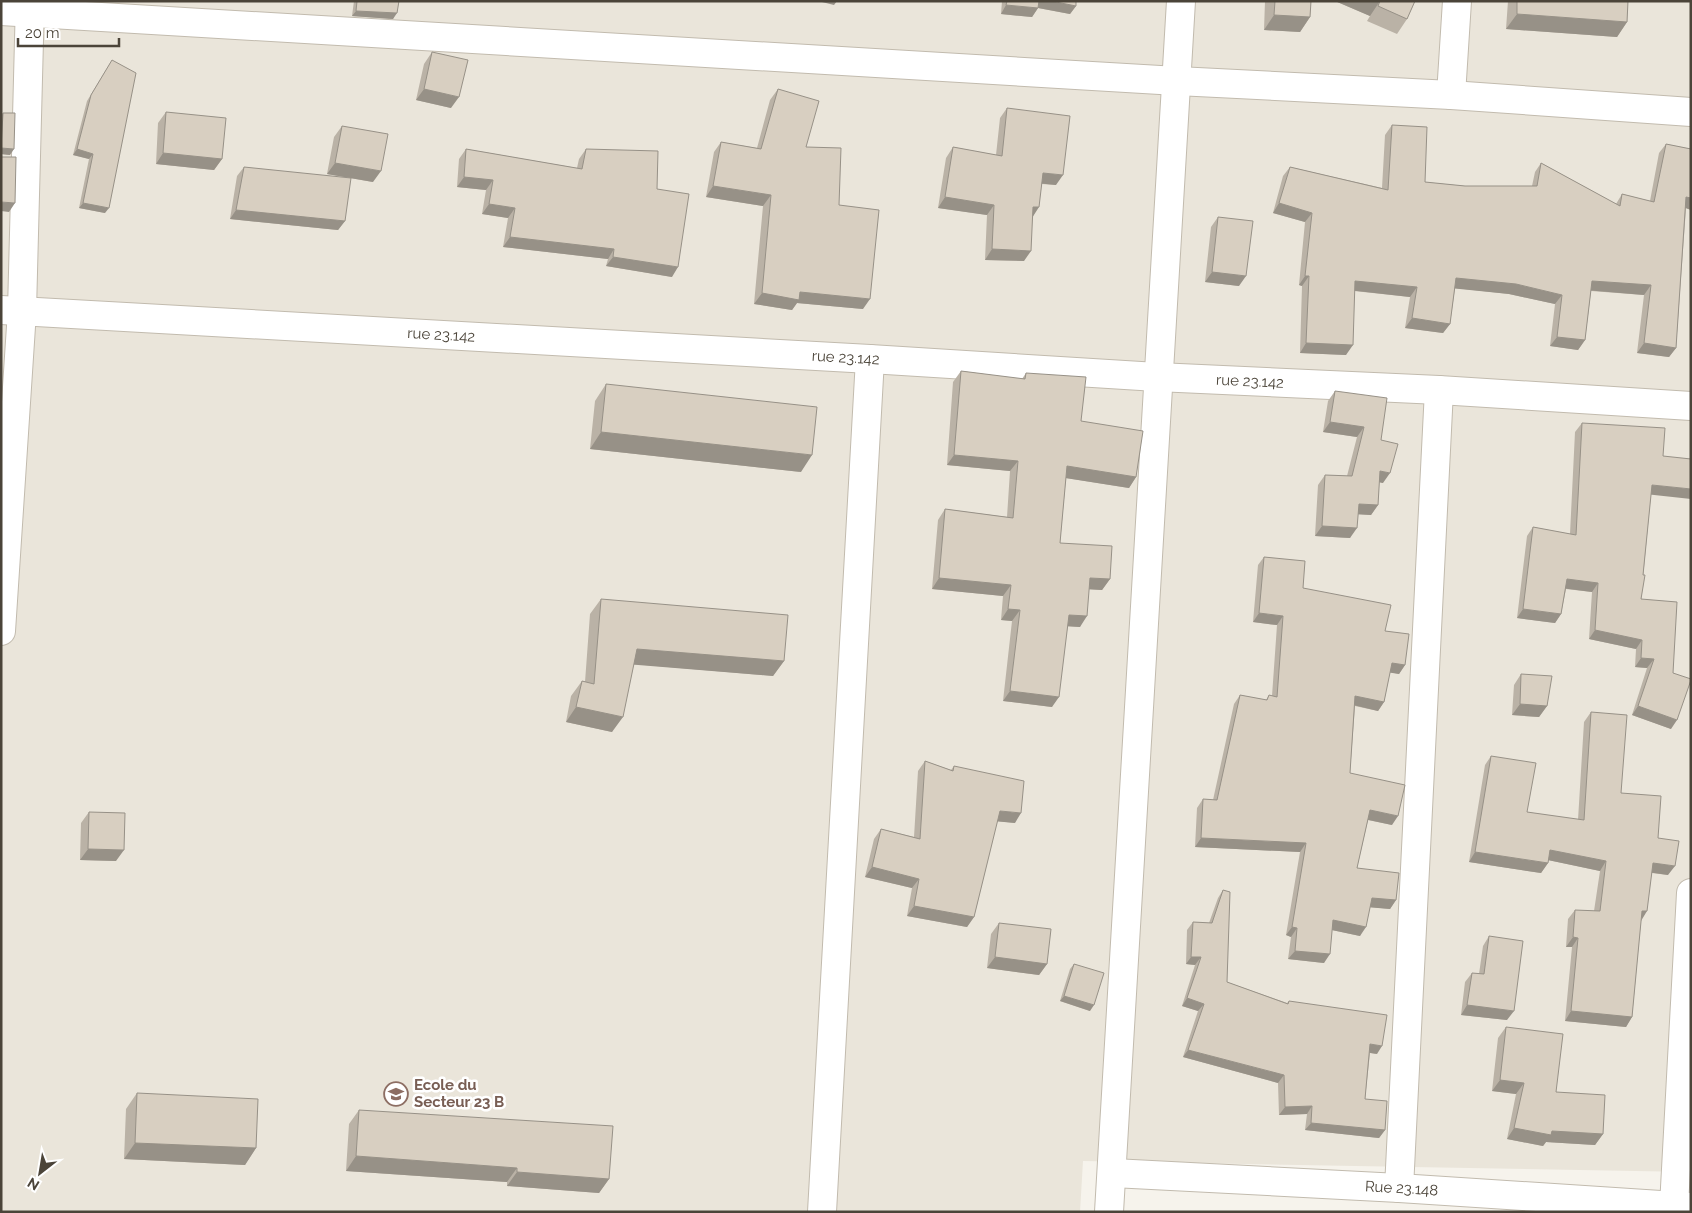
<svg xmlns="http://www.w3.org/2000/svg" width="1692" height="1213" font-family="Raleway,sans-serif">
<rect width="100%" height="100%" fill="#f6f3ec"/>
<!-- residential -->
<path fill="#eae5da" d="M1,1h1690v1171l-608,-11 -3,51h-1079z"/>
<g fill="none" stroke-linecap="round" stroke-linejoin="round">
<!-- minor casing -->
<g stroke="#c2bbae" stroke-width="30">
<g id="minor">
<path d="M1,11l1176,70 274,14 240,17"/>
<path d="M1451,95l6,-94"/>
<path id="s1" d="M1,310l869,49 287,18 282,13 252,16"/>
<path d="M1,631l21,-320 8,-310"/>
<path id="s2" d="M1113,1173l286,15 292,19"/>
<path d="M1399,1188l40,-798"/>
<path d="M1674,1206l17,-313"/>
<path d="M822,1212l48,-853"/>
<path d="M1109,1212l72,-1211"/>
</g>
</g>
<!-- minor -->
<use href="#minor" stroke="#fff" stroke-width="28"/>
</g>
<!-- wall -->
<path fill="#bab2a6" d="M354,1h45l-6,18 -41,-3z
M1002,1h74v5l-6,8 -32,-6 -6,9 -31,-3z
M1265,1h46l-1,16 -10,15 -36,-2z
M1335,1h80l-8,18 -10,15 -30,-13 3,-5z
M1508,1h120l-1,21 -10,15 -111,-8z
M432,52l19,56 -35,-8 8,-36z
M112,60l-7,153 -26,-5 10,-49 -16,-4 14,-54z
M778,89l28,58 33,58 24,104 -66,-6 -5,7 -38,-6 9,-98 -57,-9 8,-45 7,-10 36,6 13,-48z
M1007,108l49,77 -14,-1 -9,32 -9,45 -39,-1 2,-45 -49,-7 8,-50 7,-11 43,8 4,-37z
M166,112l56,47 -8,11 -58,-6 2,-41z
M3,113l7,42 -9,-1v-38z
M1392,125l33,57 40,4h67l3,-14 6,-9 75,41 6,-10 28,7 9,-48 7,-9 25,5v61l-5,-2 -10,140 -7,9 -32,-4 7,-58 -53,-4 -6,49 -7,10 -28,-4 5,-42 -46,-10 -54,-6 -5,36 -7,9 -38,-5 5,-31 -56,-6 -8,64 -46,-2 2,-67 -3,-1 6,-63 -32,-9 10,-37 7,-9 92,21 3,-53z
M342,126l31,56 -46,-8 7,-37z
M466,149l111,19 2,-9 7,-10 71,40 15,88 -66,-11 2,-7 -105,-12 5,-29 -26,-4 4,-24 -29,-3 2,-28z
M244,167l101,54 -7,9 -108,-11 7,-43z
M1218,217l21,69 -34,-4 6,-55z
M961,371l61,8 4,-6 55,48 55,56 -7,11 -63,-10 -6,65 50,36 -8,11 -13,-1 -9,38 -12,-1 -16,81 -49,-6 9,-80 -11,-1 2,-24 -71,-7 6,-69 7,-11 62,8 3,-46 -63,-6 6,-83z
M606,384l195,88 -211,-23 5,-48z
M1335,391l46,49 2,43 -4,-1 -1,23 -7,10 -13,-1 -8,24 -35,-2 3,-51 7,-10 22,1 10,-39 -34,-5 5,-31z
M1582,423l69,71 -10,105 32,74 -2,56 -39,-14 15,-47 -12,-1 1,-18 -47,-10 3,-47 -26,-3 -5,25 -6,9 -38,-5 10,-82 6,-9 37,7 5,-102z
M1264,557l39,31 82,43 20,34 -6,9 -9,-2 -6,30 -6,9 -23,-5 -5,67 42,52 -24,-5 -11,48 39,32 -6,9 -20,-2 -10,29 -28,-6 -8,33 -36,-4 3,-22 -5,-2 14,-83 -105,-5 2,-39 6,-9 10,1 21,-96 6,-9 26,5 3,-5 3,1 5,-71 -24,-3 5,-57z
M601,599l183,62 -11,15 -140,-12 -21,68 -46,-10 5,-26 11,-15 3,1 5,-68z
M1521,674l26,32 -8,11 -27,-2 2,-30z
M1591,712l30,81 37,45 10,37 -16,-2 -11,47 -9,97 -6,10 -61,-6 7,-74h-6l2,-28 7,-9 19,1 6,-40 -52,-11v3l-7,10 -72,-11 16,-97 6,-9 36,56 51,8 6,-98z
M925,761l26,9 3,-4 61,57 -18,-2 -23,96 -7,10 -60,-11 5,-28 -47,-11 9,-38 7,-10 33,8 4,-66z
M89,812l27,49 -36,-1 1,-37z
M1223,890l4,92 60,21 2,-2 88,53 -7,-1 -5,46 20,31 -6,8 -74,-8 2,-16 -28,1 -1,-32 -95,-26 15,-46 -16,-5 13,-41 -9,-1 1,-34 6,-8 16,1 9,-25z
M999,923l48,41 -8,11 -52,-7 4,-34z
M1489,936l18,84 -46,-5 4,-33 7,-9 7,1 4,-28z
M1074,964l16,47 -30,-10 10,-32z
M1506,1027l50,65 47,42 -8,11 -49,-3 -3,4 -36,-7 9,-45 -24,-3 6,-53z
M137,1093l119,55 -11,17 -121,-6 2,-50z
M359,1110l250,69 -10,14 -92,-7v-4l-161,-11 3,-47z"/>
<!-- shaded-wall -->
<path fill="#979187" d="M818,1h19l-3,4z
M1037,1h14l25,5 -6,8 -37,-7z
M1335,1h45l-10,15z
M1006,5l32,3 -6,9 -31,-3z
M356,11l41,2 -4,6 -41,-3z
M1517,14l110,8 -10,15 -111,-8z
M1274,15l36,2 -10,15 -36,-2z
M424,89l35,8 -8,11 -35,-8z
M1,148l13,1 -4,6 -9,-1z
M77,149l16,5 -4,5 -16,-4z
M163,153l59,6 -8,11 -58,-6z
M335,163l46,8 -8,11 -46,-8z
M1043,173l20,2 -7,10 -20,-2z
M464,177l29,3 -7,10 -29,-3z
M713,186l58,9 -8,11 -57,-9z
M945,197l49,8 -7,10 -49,-7z
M1686,197l5,1v12l-11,-4z
M1,202l14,1 -6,9 -8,-1z
M83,203l26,5 -4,5 -26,-5z
M1279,203l33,10 -7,9 -32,-9z
M489,204l26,4 -7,10 -26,-4z
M1033,207h6l-7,11z
M236,210l109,11 -7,9 -108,-11z
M510,237l104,12 -6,10 -105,-12z
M992,249l39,2 -7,10 -39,-1z
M613,257l65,10 -6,10 -66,-11z
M1212,272l34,4 -7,10 -34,-4z
M1305,276h4l-7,10 -3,-1z
M1456,278l60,6 46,11 -7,9 -46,-10 -59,-6z
M1355,281l62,6 -7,10 -62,-7z
M1592,281l59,4 -7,10 -59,-5z
M800,292l70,7 -7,10 -66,-6 -5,7 -38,-6 8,-11z
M1412,318l38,6 -7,9 -38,-5z
M1557,337l28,3 -7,10 -28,-4z
M1306,343l47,2 -7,10 -46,-2z
M1644,343l32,5 -7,9 -32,-4z
M1330,422l34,5 -7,10 -34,-5z
M601,432l211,23 -11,17 -211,-23z
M954,455l64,6 -8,10 -63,-6z
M1067,466l69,11 -7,11 -70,-11z
M1380,471l10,2 -7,10 -10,-2z
M1652,485l39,4v10l-46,-5z
M1359,504l19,1 -7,10 -19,-1z
M1322,526l35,2 -7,10 -35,-2z
M939,578l72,7 -8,11 -71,-7z
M1090,578l20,1 -8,11 -19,-1z
M1567,579l31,4 -6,9 -31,-4z
M1008,609l12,1 -8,11 -11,-1z
M1523,609l38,5 -6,9 -38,-5z
M1259,613l24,3 -6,9 -24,-3z
M1069,615l18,1 -7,11 -18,-1z
M1595,630l47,10 -6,9 -47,-10z
M637,649l147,12 -11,15 -147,-12z
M1641,658l13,1 -7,9 -12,-1z
M1392,663l13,2 -6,9 -13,-2z
M1010,691l49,6 -7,10 -49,-6z
M1355,696l29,6 -6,9 -29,-7z
M1520,704l27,2 -8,11 -27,-2z
M1638,706l39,14 -6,9 -39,-14z
M576,707l47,10 -11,15 -46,-10z
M1370,810l28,6 -6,9 -28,-6z
M1000,811l21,2 -6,10 -22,-2z
M1201,838l105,5 -6,9 -105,-5z
M88,849l36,1 -8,11 -36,-1z
M1550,850l56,11 -6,10 -57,-12z
M1475,852l73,11 -7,10 -72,-11z
M1653,863l22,3 -7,9 -21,-3z
M872,867l47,12 -7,9 -47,-11z
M1372,898l24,2 -6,9 -24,-2z
M914,906l60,11 -7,10 -60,-11z
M1642,911h5l-6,10z
M1333,920l33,7 -6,9 -33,-7z
M1292,927l5,1 -6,9 -5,-2z
M1573,937l5,1 -6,9h-6z
M1295,951l35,3 -6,9 -36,-4z
M995,957l52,7 -8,11 -52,-7z
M1191,957h10l-6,8 -9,-1z
M1064,996l30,9 -4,6 -30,-10z
M1187,998l17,6 -6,7 -16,-5z
M1467,1005l47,6 -7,9 -46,-5z
M1571,1011l61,6 -6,10 -61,-6z
M1370,1044l12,2 -5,8 -12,-2z
M1188,1050l96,25 -6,8 -95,-26z
M1500,1080l24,3 -8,11 -24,-3z
M1312,1106l-5,8 -28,1 6,-8z
M1311,1123l74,7 -6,8 -74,-8z
M1514,1128l38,3 51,3 -8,11 -49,-3 -3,4 -36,-7z
M135,1143l121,5 -11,17 -121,-6z
M356,1156l161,12 -10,14 -161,-11z
M517,1172l92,7 -10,14 -92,-7z"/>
<!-- building -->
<path fill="#d8cfc1" stroke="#979187" d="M357,1h42l-2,12 -41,-2z
M1007,1h32l-1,7 -32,-3z
M1051,1h25v5z
M1275,1h36l-1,16 -36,-2z
M1380,1h35l-8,18 -29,-13z
M1517,1h111l-1,21 -110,-8z
M432,52l36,8 -9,37 -35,-8z
M112,60l24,13 -27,135 -26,-5 10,-49 -16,-5 14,-54z
M778,89l41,12 -13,46 35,1 -2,57 40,5 -9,89 -70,-7 -1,8 -37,-7 9,-98 -58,-9 8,-44 40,7z
M1007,108l63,8 -7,59 -20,-2 -4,34h-6l-2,44 -39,-2 2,-44 -49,-8 8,-50 49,9z
M166,112l60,6 -4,41 -59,-6z
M3,113h12l-1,36 -13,-1z
M1392,125l35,2 -2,55 40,4h72l4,-23 79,43 2,-12 32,8 12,-58 25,5v49l-5,-1 -10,151 -32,-5 7,-58 -59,-4 -7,59 -28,-3 5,-42 -46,-11 -60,-6 -6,46 -38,-6 5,-31 -62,-6 -2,64 -47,-2 3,-67h-4l7,-63 -33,-10 11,-36 98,23z
M342,126l46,8 -7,37 -46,-8z
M466,149l116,20 4,-20 72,2 -1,38 32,5 -11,73 -65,-10 1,-8 -104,-12 5,-29 -26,-4 4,-24 -29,-3z
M1,157h15l-1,46 -14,-1z
M244,167l107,11 -6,43 -109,-11z
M1218,217l35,4 -7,55 -34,-4z
M961,371l64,8 1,-6 60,4 -5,44 62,10 -7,46 -69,-11 -7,77 52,3 -2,33 -20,-1 -3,38 -18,-1 -10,82 -49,-6 10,-81 -12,-1 3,-24 -72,-7 6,-69 68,9 5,-57 -64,-6z
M606,384l211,23 -5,48 -211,-23z
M1335,391l52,7 -6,42 17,4 -8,29 -10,-2 -2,34 -19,-1 -2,24 -35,-2 3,-51 27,1 12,-49 -34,-5z
M1582,423l83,5 -2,28 28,3v30l-39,-4 -9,90h2l-4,24 36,3 -4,71 18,6v1l-14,40 -39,-14 16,-47 -13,-1 1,-18 -47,-10 3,-47 -31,-4 -6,35 -38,-5 10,-82 43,8z
M1264,557l41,4 -2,27 88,17 -6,26 24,3 -4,31 -13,-2 -8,39 -29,-6 -5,77 55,12 -7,31 -28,-6 -13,58 42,5 -3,27 -24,-2 -6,29 -33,-7 -3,34 -35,-3 2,-23 -5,-1 14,-84 -105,-5 2,-39 14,1 23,-105 27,5 2,-5 8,2 6,-81 -24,-3z
M601,599l187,16 -4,46 -147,-12 -14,68 -47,-10 6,-26 12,3z
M1521,674l31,2 -5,30 -27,-2z
M1591,712l36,3 -6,78 40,3 -3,42 21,3 -4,25 -22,-3 -6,48h-5l-10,106 -61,-6 7,-73 -5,-1 2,-27 25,1 6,-50 -56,-11 -2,13 -73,-11 16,-96 45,7 -9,49 57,8z
M925,761l28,10 1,-5 70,15 -3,32 -21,-2 -26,106 -60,-11 5,-27 -47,-12 9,-38 39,10z
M89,812l36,1 -1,37 -36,-1z
M1223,890l7,2 -3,90 61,22 1,-3 98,14 -5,31 -12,-2 -5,55 22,2 -2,29 -74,-7 1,-17 -27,1 -1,-32 -96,-25 16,-46 -17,-6 14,-41h-10l2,-35 19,1z
M999,923l52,6 -4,35 -52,-7z
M1489,936l34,5 -9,70 -47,-6 5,-32 12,1z
M1074,964l30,9 -10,32 -30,-9z
M1506,1027l57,7 -7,58 49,3 -2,39 -51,-3 -1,4 -37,-7 10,-45 -24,-3z
M137,1093l121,6 -2,49 -121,-5z
M359,1110l254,16 -4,53 -92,-7v-4l-161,-12z"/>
<!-- icons -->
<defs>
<g id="school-ring" transform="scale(1.25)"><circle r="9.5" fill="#fff" stroke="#8d6e63" stroke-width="1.5"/><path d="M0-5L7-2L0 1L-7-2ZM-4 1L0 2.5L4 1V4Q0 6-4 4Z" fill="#8d6e63"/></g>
</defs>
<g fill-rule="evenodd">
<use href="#school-ring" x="396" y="1094"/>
</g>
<g text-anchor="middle" stroke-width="5" stroke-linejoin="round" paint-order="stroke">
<!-- street labels -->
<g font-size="15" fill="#4b4439" stroke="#fff">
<text dy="5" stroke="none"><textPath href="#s1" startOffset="441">rue 23.142</textPath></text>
<text dy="5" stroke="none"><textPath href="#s1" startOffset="846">rue 23.142</textPath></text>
<text dy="5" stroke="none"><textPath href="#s1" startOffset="1251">rue 23.142</textPath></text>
<text dy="5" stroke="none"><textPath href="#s2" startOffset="289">Rue 23.148</textPath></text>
</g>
<!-- education labels -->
<g font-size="15" font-weight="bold" fill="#785e54" stroke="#fff" text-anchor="start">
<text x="414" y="1090">Ecole du<tspan x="414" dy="17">Secteur 23 B</tspan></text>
</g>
</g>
<!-- border -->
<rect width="1692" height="1213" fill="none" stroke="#4b4439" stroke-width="5"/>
<!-- north arrow -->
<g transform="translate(40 1173) rotate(211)" stroke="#ffffff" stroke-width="4" paint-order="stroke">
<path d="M0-4L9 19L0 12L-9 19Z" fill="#4b4439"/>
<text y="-8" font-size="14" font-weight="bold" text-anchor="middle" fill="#4b4439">N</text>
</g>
<!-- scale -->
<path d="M18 38v8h101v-8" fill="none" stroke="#4b4439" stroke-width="2.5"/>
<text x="25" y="38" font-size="15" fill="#4b4439" stroke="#ffffff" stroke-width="4" paint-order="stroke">20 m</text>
</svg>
